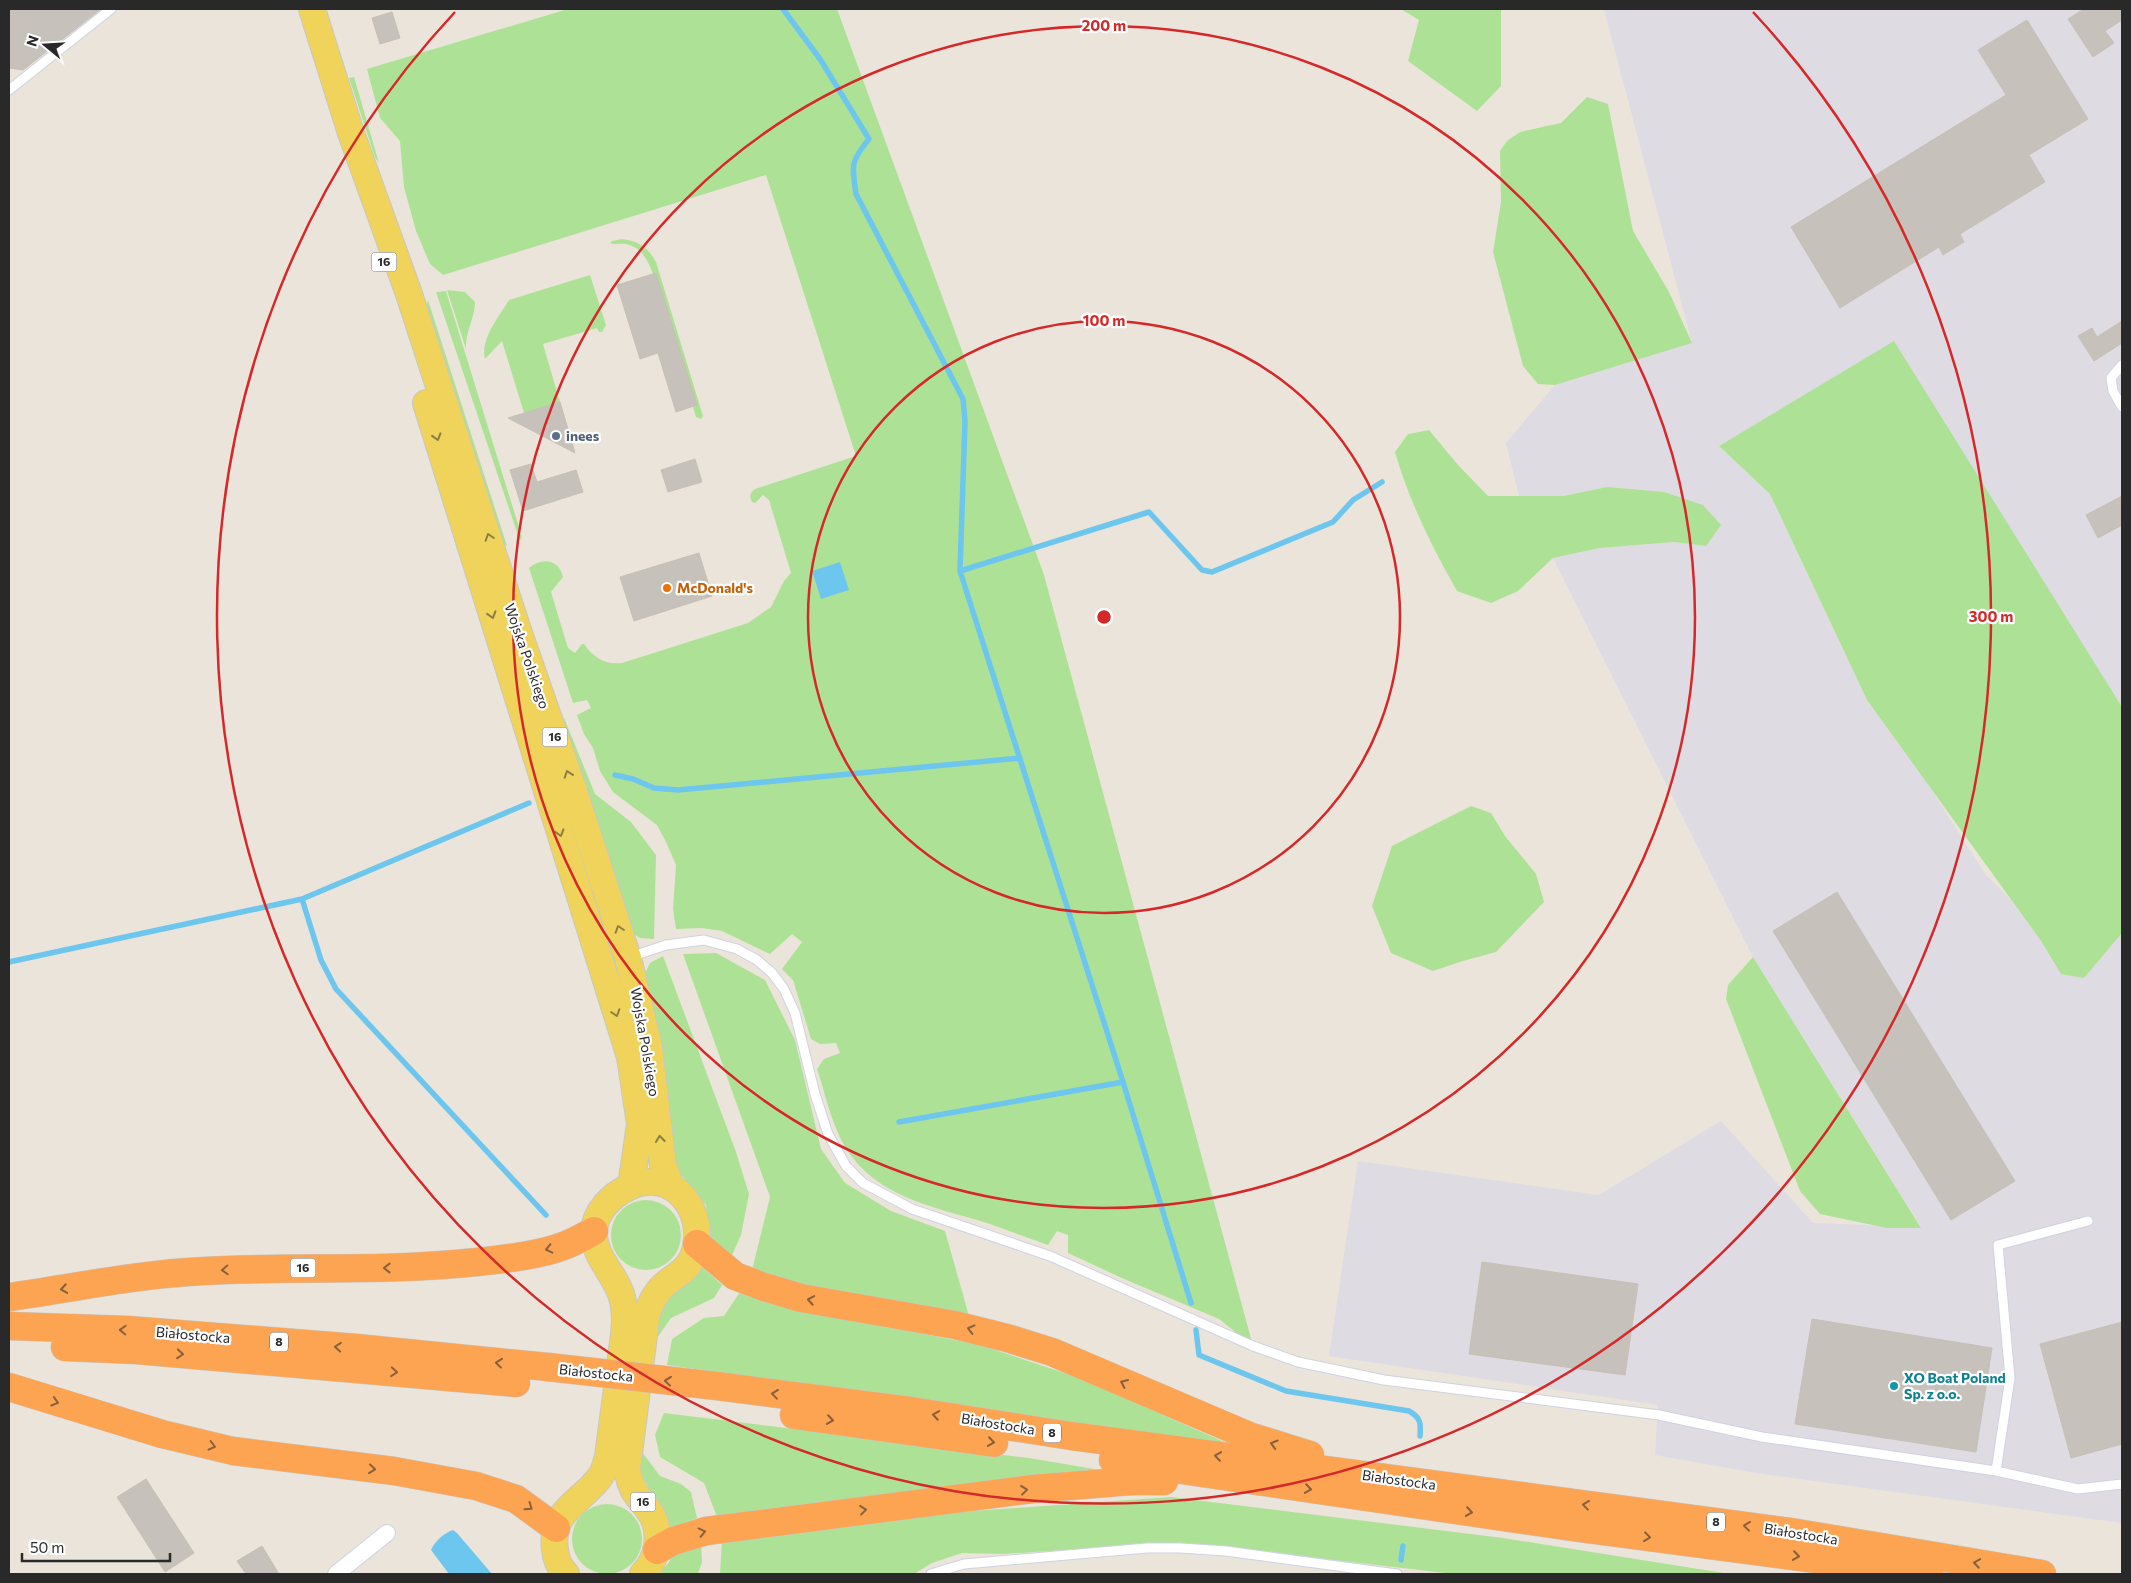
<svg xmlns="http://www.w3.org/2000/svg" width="2131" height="1583" font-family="Commissioner,sans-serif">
<rect width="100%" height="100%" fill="#ebe4da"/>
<!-- industrial -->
<path fill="#dedbe3" d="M1604,9h518v698l-228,-363 -175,102 51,48 97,206 60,83 58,91 25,25 31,42 20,33 61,-41v590l-366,-50 -101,-18 3,-50 -329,-49 29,-195 241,34 122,-74 92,102 108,4 -168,-270 -200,-399 47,-10 74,-6 32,4 -99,-59 -44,9h-44l-13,-53 49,-58 137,-42z"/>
<!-- green -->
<path fill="#ade296" d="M568,9h269l207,566 209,771 -34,-27 -95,-40 -56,-26v-18l-11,-4 -9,14c-21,-7 -41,-15 -61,-22 -48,-15 -102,-23 -135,-66 -19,-25 -25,-58 -35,-88l7,-10 16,-6 -4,-10 -16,1 -9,-5 -18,-59 -11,-11 20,-27 -10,-8 -22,20 -48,-23 -20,-3 -26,1 -3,-20 3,-44 -10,-23 -9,-17 -44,-33 -13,-21 -7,-23 -9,-14 -7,-19 14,-7 -4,-8 -14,3 -44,-135c13,-11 30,-9 34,9l-12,15 17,56 7,5 7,-9h2c10,14 21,21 38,19l126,-40 23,-16 13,-26 7,-8 -22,-73 -6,-5 -8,8 -3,-1c-3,-6 -2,-9 3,-13l101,-33 -90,-281 -323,100 -13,-11 -14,-33 -12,-44 -4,-46 -20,-23 -13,-49z
M1401,9h100v77l-24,25 -69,-50 11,-41z
M354,77l25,86 -4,-6 -26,-79z
M1587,97l21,7 25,127 36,61 23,51 -137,42 -17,-1 -15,-18 -30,-114 8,-50 -1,-51 7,-10 13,-9 41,-9z
M622,239c16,2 26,8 34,23l47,154 -2,3 -5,-2 -3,-10 3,-2 -40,-132 -3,1c-5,-14 -12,-27 -27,-30 -5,-1 -12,1 -16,-1l2,-2z
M590,275l16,50 -4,7h-3l-2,-4 -54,16 17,58 -36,11 -22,-72 -17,18c-5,-20 14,-42 24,-59z
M447,290l18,2 10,10c0,16 -10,30 -9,47z
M446,291l76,246 -2,4 -84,-249z
M428,300l79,246 -7,-5 -75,-231z
M1894,341l228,366v226l-38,45 -23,-4 -20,-33 -174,-241 -97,-206 -51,-48z
M1429,430l29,35 30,31h75l44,-9 57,5 39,13 18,20 -15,21 -32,-4 -74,6 -47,10 -35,33 -27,12 -34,-12c-25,-44 -48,-90 -62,-139l13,-18z
M564,718l31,76 36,28 25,33 -2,84 -14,-1 -11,-7 -71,-208z
M1471,806l20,7 14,23 31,38 8,28 -48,50 -33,9 -30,10 -42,-18 -19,-47 20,-60z
M716,953l49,27 30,60 26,109 24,34 46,28 54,20 24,85 -177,-34 -40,-12 18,-73 -87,-243z
M663,956l73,196 13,42 -8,41 -12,27 -19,-27 -4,-30 -32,-39 -32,-187 8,-16z
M1753,957l168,271h-34l-67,-14 -20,-23 -74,-192 2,-14z
M611 1235a35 35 0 1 1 70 0a35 35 0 1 1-70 0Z
M701,1266l21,19 -8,13 -43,20 -21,30 7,-37 15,-19z
M740,1292l189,43 51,10 97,32 170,75 -242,-39 -338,-48 5,-26 32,-21 20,-2z
M664,1413l365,45 83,14 -395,45 -13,-34 -44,-26 -5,-22z
M639,1448l21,28 21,8 10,8 6,26 -28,11 -14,-30 -17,-31z
M1171,1497l332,41 227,36h-276l-240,-28 -44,-3 -167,11 -41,-1 -30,10 -18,11h-194l2,-34 250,-29z
M572 1539a35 35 0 1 1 70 0a35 35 0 1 1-70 0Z
M701,1542l1,20 -4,12h-38l17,-23z"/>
<!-- water -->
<path fill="#6dc6ed" d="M840,562l9,28 -28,9 -9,-28z
M453,1530l4,3 35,41h-43l-18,-24c4,-9 13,-17 22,-20z"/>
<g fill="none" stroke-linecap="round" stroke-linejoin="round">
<!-- stream -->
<path stroke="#6dc6ed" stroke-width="5.5" d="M783,9l37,50 49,80c-19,23 -17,26 -13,55l107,205 2,22 -5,150 163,511 68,221
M960,571l189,-59 53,58 10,2 121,-50 20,-22 29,-18
M615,775l18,4 21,9 24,2 342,-32
M302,899l19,61 15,29 210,226
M9,962l293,-63 227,-96
M899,1122l224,-40
M1196,1330l3,25 87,36 123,20c12,7 12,12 11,25
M1401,1560l2,-14"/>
</g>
<!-- building -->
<path fill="#c6c1ba" stroke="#c6c0b4" d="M9,9h92l-78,61 -14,-2z
M2084,9h38v11l-17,11 9,12 -21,14 -25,-38z
M392,12l8,26 -20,6 -8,-26z
M2027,20l61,99 -59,36 16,27 -85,52 4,8 -21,13 -4,-8 -99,61 -49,-81 215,-132 -28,-45z
M656,273l41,132 -21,7 -18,-59 -18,6 -23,-74z
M2122,321v22l-28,18 -16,-25 14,-8 5,9z
M560,402l15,51 -67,-35z
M695,459l7,23 -34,10 -7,-22z
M531,464l6,18 39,-12 7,22 -60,19 -13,-41z
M2122,496v29l-24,13 -12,-23z
M699,553l13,43 -78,25 -14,-44z
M1837,892l178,289 -64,39 -178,-289z
M1482,1262l156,22 -13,91 -156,-21z
M1812,1319l180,29 -16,104 -181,-28z
M2122,1322v122l-51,14 -31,-114z
M146,1479l48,74 -29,19 -48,-75z
M262,1546l17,28h-33l-9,-13z"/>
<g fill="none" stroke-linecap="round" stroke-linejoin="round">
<!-- lane casing -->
<g stroke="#cfd2e2" stroke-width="11">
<path id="lane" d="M9,90l102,-81
M2122,365l-11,13 2,13 9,16
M630,957l36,-12 38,-5 33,9 20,11 15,13 12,16 11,24 20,81 13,40 18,32 17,17 49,26 138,47 203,90 45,16 86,18 275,35 103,22 234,34 82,18 44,-5
M1996,1471l14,-93 -12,-133 90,-24
M931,1574l33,-10 183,-16h33l46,3 171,23"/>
</g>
<!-- street casing -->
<g stroke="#cfd2e2" stroke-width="18">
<path id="street" d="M336,1574l51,-41"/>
</g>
<!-- primary casing -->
<g stroke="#c7c7c7" stroke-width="28">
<path id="primary" d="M312,9l39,124 58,161 108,333 57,164 54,167 21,89 14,118 8,21
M426,403l204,654 10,67 -9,62
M566,1574c-6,-6 -10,-15 -11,-24 -6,-41 29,-48 47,-76 3,-5 4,-12 6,-18 4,-30 8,-60 12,-91 2,-20 8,-43 3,-64 -5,-25 -29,-42 -29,-68 0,-21 18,-38 35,-46 44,-21 79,25 65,67 -5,16 -20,22 -31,32 -8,7 -11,16 -16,26l-20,157c2,9 4,19 10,26 5,7 11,13 16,22 9,19 4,43 -10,57"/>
</g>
<!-- highway casing -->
<g stroke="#c7c7c7" stroke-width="29">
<path id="highway" d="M697,1244l38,32 29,11 37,11 154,27 52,13 45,14 197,84 61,19
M9,1297c65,-9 129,-23 195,-26 91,-5 182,1 273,-9 27,-3 65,-7 89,-17 10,-4 19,-9 28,-14
M9,1326l119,4 229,18 191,19
M65,1347l71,3 380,33
M717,1386l194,25 160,25 720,96 251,42
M9,1387l153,47 71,17 161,20 82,15 40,13 40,29
M794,1415l200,28
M1113,1460l466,68 350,46
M657,1550l16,-9 33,-10 326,-42 100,-8h32"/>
</g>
<!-- lane -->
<use href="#lane" stroke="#fff" stroke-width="9"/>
<!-- street -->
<use href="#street" stroke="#fff" stroke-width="16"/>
<!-- primary -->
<use href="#primary" stroke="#efd35b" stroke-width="26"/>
<!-- highway -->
<use href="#highway" stroke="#fda453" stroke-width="28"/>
<!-- highway-bridge casing -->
<g stroke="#c7c7c7" stroke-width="29" stroke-linecap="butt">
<path id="highway-bridge" d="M548,1367l169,19"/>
</g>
<!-- highway-bridge -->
<use href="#highway-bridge" stroke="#fda453" stroke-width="28"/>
</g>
<!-- one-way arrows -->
<defs><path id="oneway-chevron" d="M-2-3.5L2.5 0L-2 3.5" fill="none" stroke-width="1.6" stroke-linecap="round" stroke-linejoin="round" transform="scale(1.25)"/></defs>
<g stroke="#8c7e42">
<use href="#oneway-chevron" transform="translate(437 437) rotate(73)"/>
<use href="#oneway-chevron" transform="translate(489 537) rotate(-108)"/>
<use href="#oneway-chevron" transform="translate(492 615) rotate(73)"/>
<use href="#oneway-chevron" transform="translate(568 774) rotate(-109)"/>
<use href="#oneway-chevron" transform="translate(560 833) rotate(73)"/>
<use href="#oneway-chevron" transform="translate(619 929) rotate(-108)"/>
<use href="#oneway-chevron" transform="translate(616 1013) rotate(72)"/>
<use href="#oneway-chevron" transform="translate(660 1139) rotate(-96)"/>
</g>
<g stroke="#88603c">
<use href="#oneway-chevron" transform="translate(549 1249) rotate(167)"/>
<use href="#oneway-chevron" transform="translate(387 1268) rotate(180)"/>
<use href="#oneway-chevron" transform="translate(225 1270) rotate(177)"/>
<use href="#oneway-chevron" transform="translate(64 1289) rotate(171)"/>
<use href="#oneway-chevron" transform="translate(811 1300) rotate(-170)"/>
<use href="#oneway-chevron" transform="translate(971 1329) rotate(-166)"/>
<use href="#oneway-chevron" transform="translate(123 1330) rotate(-178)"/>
<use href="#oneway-chevron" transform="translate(338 1347) rotate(-175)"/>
<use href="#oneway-chevron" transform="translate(180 1354) rotate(5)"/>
<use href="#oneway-chevron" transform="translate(499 1363) rotate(-174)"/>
<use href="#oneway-chevron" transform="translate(394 1372) rotate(5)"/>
<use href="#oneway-chevron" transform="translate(668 1381) rotate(-174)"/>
<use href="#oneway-chevron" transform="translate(1124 1383) rotate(-156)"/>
<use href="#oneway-chevron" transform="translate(775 1394) rotate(-173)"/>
<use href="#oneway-chevron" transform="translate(55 1402) rotate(17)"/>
<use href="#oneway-chevron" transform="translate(936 1415) rotate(-171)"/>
<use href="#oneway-chevron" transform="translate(830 1420) rotate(8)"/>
<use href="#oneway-chevron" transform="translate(991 1442) rotate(8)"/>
<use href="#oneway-chevron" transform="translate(1274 1444) rotate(-163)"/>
<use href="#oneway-chevron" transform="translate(212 1446) rotate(14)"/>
<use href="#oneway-chevron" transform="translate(1218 1456) rotate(-172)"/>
<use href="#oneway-chevron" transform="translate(372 1469) rotate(6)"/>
<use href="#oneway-chevron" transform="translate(1308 1489) rotate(8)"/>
<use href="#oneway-chevron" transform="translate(1024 1490) rotate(-7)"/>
<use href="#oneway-chevron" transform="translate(1586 1505) rotate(-173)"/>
<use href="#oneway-chevron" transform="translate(529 1507) rotate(35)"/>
<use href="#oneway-chevron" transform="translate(863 1510) rotate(-7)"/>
<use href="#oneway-chevron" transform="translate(1469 1512) rotate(8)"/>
<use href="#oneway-chevron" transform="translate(1747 1526) rotate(-173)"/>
<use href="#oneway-chevron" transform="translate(702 1532) rotate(-13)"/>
<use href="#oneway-chevron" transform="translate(1647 1537) rotate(7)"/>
<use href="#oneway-chevron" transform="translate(1796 1556) rotate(8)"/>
<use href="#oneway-chevron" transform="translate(1977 1563) rotate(-171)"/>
</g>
<!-- distance rings -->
<g fill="none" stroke="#d62828" stroke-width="2.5">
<circle cx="1104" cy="617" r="296"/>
<circle cx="1104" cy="617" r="591"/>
<path d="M1753 12A887 887 0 1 1 455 12"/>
</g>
<!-- markers -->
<circle fill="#5c6f8a" stroke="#fff" stroke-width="2" cx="556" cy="436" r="5"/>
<circle fill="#e8710a" stroke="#fff" stroke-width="2" cx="667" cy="588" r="5"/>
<circle fill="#0f9aa8" stroke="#fff" stroke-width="2" cx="1894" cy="1386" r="5"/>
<g text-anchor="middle" stroke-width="4.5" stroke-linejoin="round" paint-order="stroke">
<!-- shield labels -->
<g fill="#fff" stroke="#696969" stroke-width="1">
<rect x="371.5" y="252.5" width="25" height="19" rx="4"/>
<rect x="542.5" y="727.5" width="25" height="19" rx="4"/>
<rect x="290.5" y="1258.5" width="25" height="19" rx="4"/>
<rect x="270" y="1332.5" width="18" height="19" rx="4"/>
<rect x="1043" y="1423.5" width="18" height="19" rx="4"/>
<rect x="630.5" y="1492.5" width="25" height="19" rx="4"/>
<rect x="1707" y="1512.5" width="18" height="19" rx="4"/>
</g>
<g font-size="12" font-weight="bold" fill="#292929">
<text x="384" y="266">16</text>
<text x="555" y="741">16</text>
<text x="303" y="1272">16</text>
<text x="279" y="1346">8</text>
<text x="1052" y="1437">8</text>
<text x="643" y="1506">16</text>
<text x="1716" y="1526">8</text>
</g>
<!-- service labels -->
<g font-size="14" font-weight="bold" fill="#4e5e75" stroke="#fff" text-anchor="start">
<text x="566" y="441">inees</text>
</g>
<!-- food labels -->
<g font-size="14" font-weight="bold" fill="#c56008" stroke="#fff" text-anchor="start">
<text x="677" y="593">McDonald's</text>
</g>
<!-- street labels -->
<g font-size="14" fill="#292929" stroke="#fff">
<text transform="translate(527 656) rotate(71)" y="5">Wojska Polskiego</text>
<text transform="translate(645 1042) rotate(80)" y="5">Wojska Polskiego</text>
<text transform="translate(193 1335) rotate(5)" y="5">Białostocka</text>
<text transform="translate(596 1373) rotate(6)" y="5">Białostocka</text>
<text transform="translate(998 1424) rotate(9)" y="5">Białostocka</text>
<text transform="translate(1399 1480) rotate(8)" y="5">Białostocka</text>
<text transform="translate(1801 1534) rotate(9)" y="5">Białostocka</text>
</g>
<!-- culture labels -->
<g font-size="14" font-weight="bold" fill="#0d838f" stroke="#fff" text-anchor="start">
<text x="1904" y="1383">XO Boat Poland<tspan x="1904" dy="16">Sp. z o.o.</tspan></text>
</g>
</g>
<circle cx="1104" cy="617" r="8" fill="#d62828" stroke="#fff" stroke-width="2.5"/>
<g font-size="15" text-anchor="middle" font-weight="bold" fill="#d62828" stroke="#fff" stroke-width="4.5" stroke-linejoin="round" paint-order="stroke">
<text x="1104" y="31">200 m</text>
<text x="1104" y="326">100 m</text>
<text x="1991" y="622">300 m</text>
</g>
<!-- border -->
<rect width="2131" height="1583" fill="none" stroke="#292929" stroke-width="20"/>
<!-- north arrow -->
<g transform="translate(45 45) rotate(288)" stroke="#ffffff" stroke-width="4" paint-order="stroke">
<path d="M0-4L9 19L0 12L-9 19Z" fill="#292929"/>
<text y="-8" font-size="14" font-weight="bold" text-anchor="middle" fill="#292929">N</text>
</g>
<!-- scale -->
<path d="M22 1553v8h148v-8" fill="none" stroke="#292929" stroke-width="2.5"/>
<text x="30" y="1553" font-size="15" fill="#292929" stroke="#ffffff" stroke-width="4" paint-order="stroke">50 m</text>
</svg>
